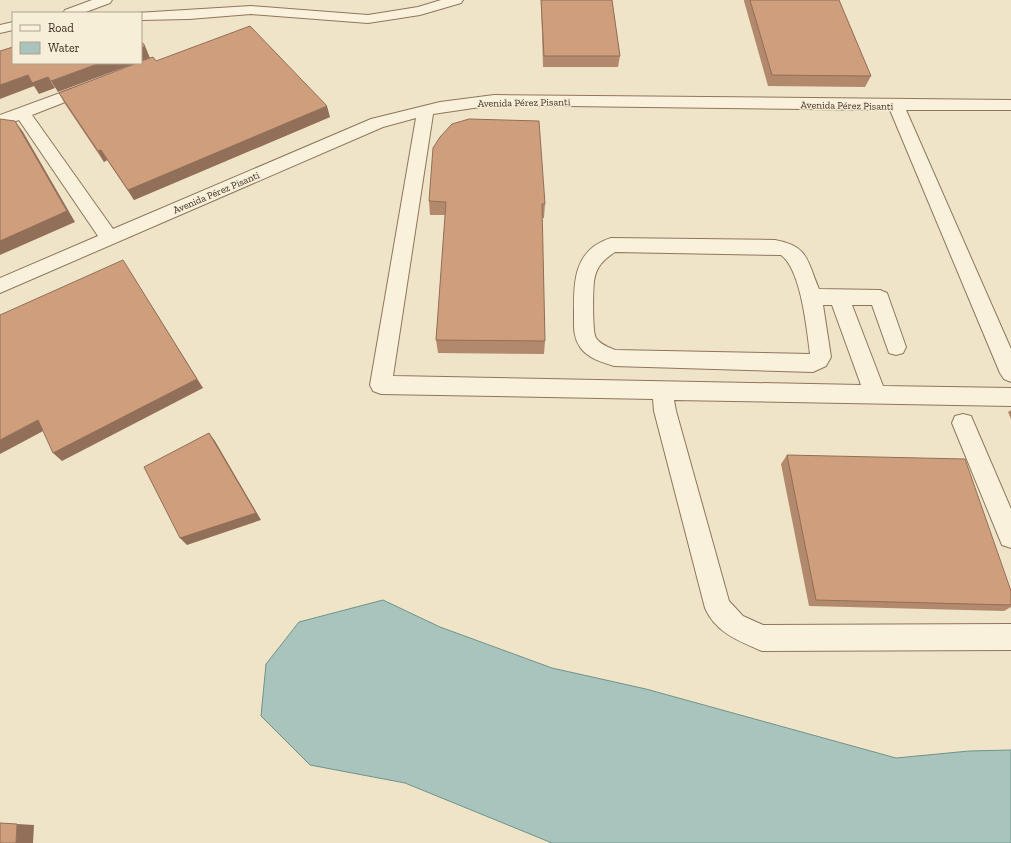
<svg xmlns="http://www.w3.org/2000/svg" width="1011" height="843" font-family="'Zilla Slab',serif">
<rect width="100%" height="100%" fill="#f0e4c8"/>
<!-- water -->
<path fill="#a9c4bc" stroke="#6f938a" d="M383,600l57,27 112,41 94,21 250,69 73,-7 42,-1v93h-459l-147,-60 -95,-18 -49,-49 5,-52 33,-42z"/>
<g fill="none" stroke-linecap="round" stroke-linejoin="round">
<!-- minor casing -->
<g stroke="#8d765c" stroke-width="2">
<path id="minor" d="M92,0h20l-2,3 -27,10h-20l2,-3z
M441,0h22l-2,3 -41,12 -52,8 -117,-9 -62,5 -48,1v-7h-5l115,-7 117,9 50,-8z
M13,22v8l-13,3v-8z
M90,82l6,2 2,3 -2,3 -64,25 81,114 258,-110 69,-17 54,-7 517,5v10h-105l105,239v33l-7,-3 -4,-6 -110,-263 -396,-5 -61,9 -40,262 468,9 -29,-80h-9l8,52 -5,9 -13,6 -199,-6c-12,-4 -27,-8 -34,-19 -7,-11 -6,-20 -6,-33 0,-32 -1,-64 37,-76l164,2c34,6 32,21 44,49l61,1 7,3 19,54 -3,6 -7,2 -7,-2 -17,-48h-20l31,81 128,2v18l-337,-6 2,11 53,190 14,15 20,9 248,-1v26l-249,1c-23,-10 -46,-18 -57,-43l-51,-197 -1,-12 -272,-5 -8,-3 -3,-6 46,-267 -33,9 -383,166v-15l98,-42 -79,-116 -19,6v-11zM615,252l166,3c20,14 26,75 29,99l-195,-4c-7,-3 -15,-6 -19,-12 -4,-6 -3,-48 -2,-57 2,-14 9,-21 21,-29z
M963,414l8,2 40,93v39l-9,-3 -50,-122 3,-7z"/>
</g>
<!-- minor -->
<use href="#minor" fill="#faf1dc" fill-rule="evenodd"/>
</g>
<!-- wall -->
<path fill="#b2896c" d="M541,0h71l8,56 -2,11h-75z
M744,0h95l32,76 -6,11 -97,-1 -24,-85z
M156,61l174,56 -196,83 -27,-40 -3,2 -39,-58 -6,-11z
M429,201l116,3 -1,14h-2l3,123 -1,13 -106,-1 -2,-13 9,-125h-15z
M1011,410v9l-3,-7z
M787,455l224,136v16l-7,4 -195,-5 -28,-142z"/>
<!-- shaded-wall -->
<path fill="#916f58" d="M145,46l5,12 -9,3v-13z
M100,63h36l-78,29 -7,-11z
M28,75l20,2 7,11 -16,6 -5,-8 -34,13v-14z
M327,106l3,11 -196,83 -6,-10z
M15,121l8,11 52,90 -75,33v-14z
M101,150l6,10 -3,2 -6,-11z
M129,270l74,118 -141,73 -9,-8z
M38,420l9,9 -47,25v-14z
M209,433l6,8 46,79 -74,25 -7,-7z
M17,824l17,1 -1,18h-17z"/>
<!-- building -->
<path fill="#cf9f7d" stroke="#916f58" d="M541,0h71l8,56h-76z
M750,0h89l32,76 -99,-1z
M250,26l77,80 -199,84 -27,-40 -3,1 -39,-58 78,-30h4v-2l12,-4 3,4z
M141,41l4,5 -4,2z
M13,47v16h87l-49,18 -3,-4 -16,6 -4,-8 -28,10v-34z
M0,119l15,2 52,90 -67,30z
M469,119l70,2 6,83h-3l3,137 -109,-1 10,-138 -17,-1 4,-53 7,-11 12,-13z
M123,260l74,119 -144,74 -15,-33 -38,20v-125z
M209,433l47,80 -76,25 -36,-71z
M787,455l178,4 46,132v14l-195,-5z
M0,823l17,1 -1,19h-16z"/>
<g text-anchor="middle" stroke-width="3" stroke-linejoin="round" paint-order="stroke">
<!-- far-street labels -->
<g font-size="10" fill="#3d2e20" stroke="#f7eed8">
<text transform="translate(524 102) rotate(-1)" y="4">Avenida Pérez Pisanti</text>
<text transform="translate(847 105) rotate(1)" y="4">Avenida Pérez Pisanti</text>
<text transform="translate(216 192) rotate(-23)" y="4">Avenida Pérez Pisanti</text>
</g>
</g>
<!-- legend -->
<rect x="12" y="12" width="130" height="52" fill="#f7eed8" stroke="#ada18e"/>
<rect x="20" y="25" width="20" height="6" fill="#faf1dc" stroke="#ada18e"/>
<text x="48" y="32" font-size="12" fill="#3d2e20">Road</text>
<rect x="20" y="42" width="20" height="12" fill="#a9c4bc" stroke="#ada18e"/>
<text x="48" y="52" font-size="12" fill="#3d2e20">Water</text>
</svg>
